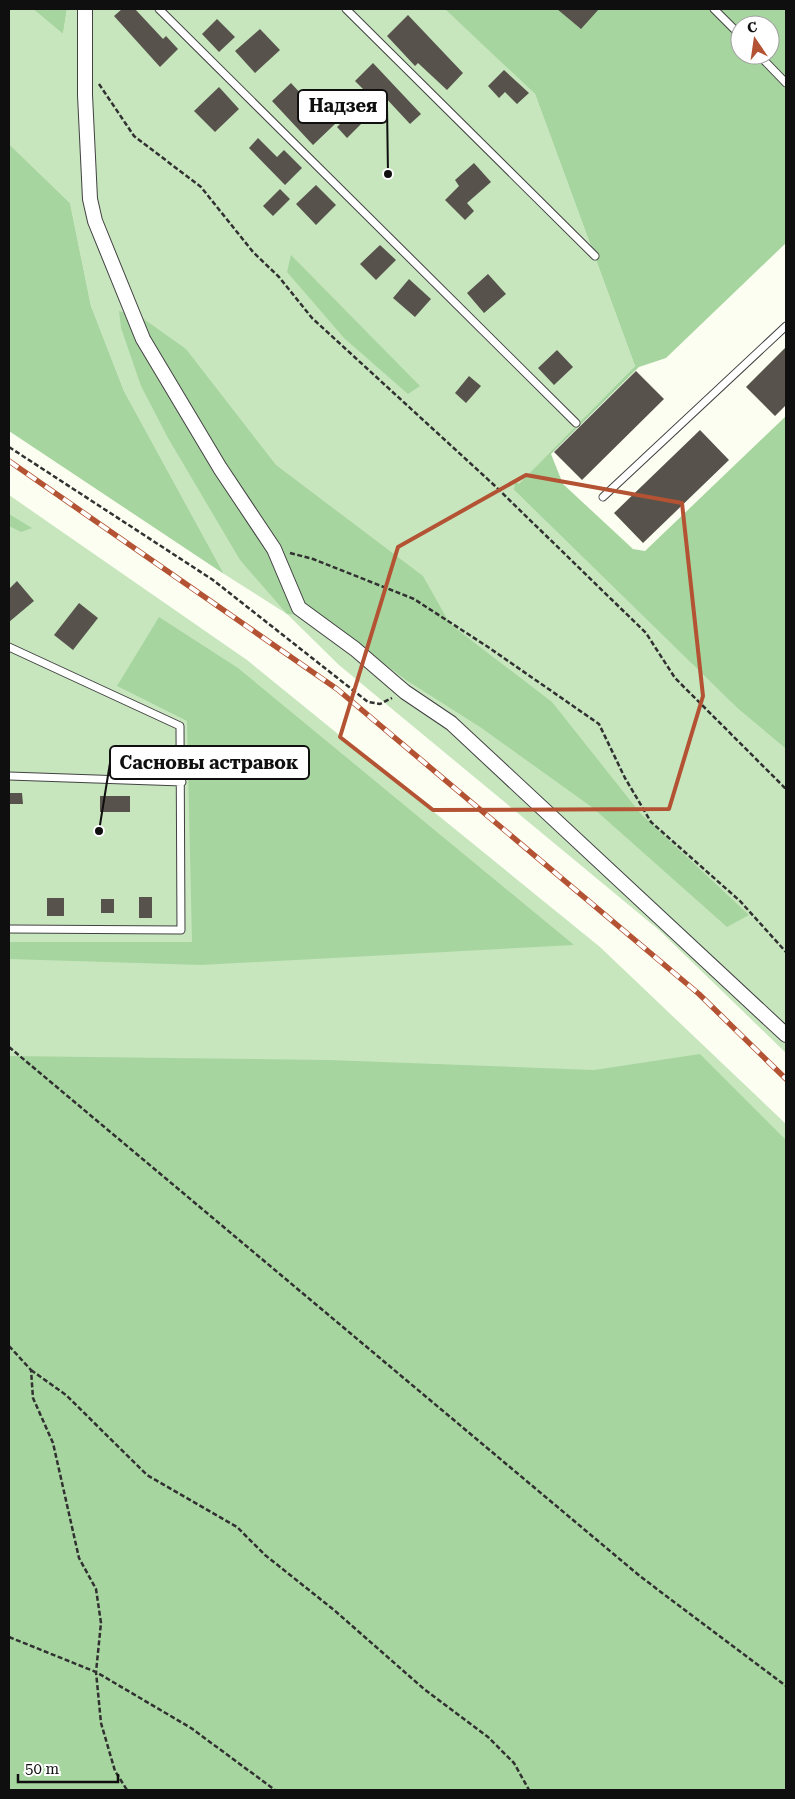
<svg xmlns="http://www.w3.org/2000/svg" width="795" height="1799" font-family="'Roboto Serif',serif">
<rect width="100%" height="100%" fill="#fdfef2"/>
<!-- green -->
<path fill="#c7e6be" d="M9,9h24l30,25 4,-25h379l89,85 100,272 -121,124 223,218 49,41v304l-127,-123 -320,-265 -52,-51 -63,-40 -100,-183 -33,-85 -21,-103 -61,-59z
M9,495l238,165 353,287 186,177v666h-777z"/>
<!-- forest -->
<path fill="#a7d59f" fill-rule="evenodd" d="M33,9h34l-4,25z
M445,9h341v234l-120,115 -27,9 -88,87 12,30 70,65 12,2 141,-135v333l-49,-41 -223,-218 1,-8 4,2 116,-118 -100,-272zM740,25h30v30h-30z
M9,144l61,59 21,103 33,85 100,183 -215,-143z
M291,255l129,131 -12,8 -64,-56 -57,-66z
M119,311l22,6 45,32 90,116 147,111 27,48 102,78 89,112 108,101 -22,12 -134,-119 -113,-81 -74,-47 -86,-64 -33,-2 -47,-54 -72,-122 -27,-52 -20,-58z
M9,514l23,14 -11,4 -12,-6z
M159,617l79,51 336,277 -373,20 -192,-6v-17h183l-5,-221 -70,-35z
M700,1054l86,86v650h-777v-734l320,4 265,10z"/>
<!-- building -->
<path fill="#57534c" d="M122,9h13l28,30 3,-3 12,13 -18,18 -46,-51z
M557,9h42l-18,20z
M408,15l55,58 -16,17 -29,-27 -3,3 -28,-30z
M217,19l18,18 -16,15 -17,-18z
M260,29l20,21 -25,23 -20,-22z
M373,63l48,51 -11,10 -27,-29 -7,7 -21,-21z
M504,70l25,23 -12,11 -12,-12 -6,6 -11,-12z
M291,83l23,25 3,-3 18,19 -22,21 -41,-44z
M219,87l20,22 -24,23 -21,-21z
M351,113l10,11 -14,14 -10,-11z
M258,138l19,19 7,-7 18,18 -17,17 -36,-37z
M474,163l17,19 -24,21 7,8 -9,9 -20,-20 14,-14 -4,-6z
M316,185l20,20 -20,20 -20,-21z
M280,189l10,10 -17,17 -10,-10z
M380,245l16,15 -20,20 -16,-16z
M488,274l18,20 -22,19 -17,-20z
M409,279l22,20 -16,18 -22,-19z
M786,347v58l-11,11 -29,-29z
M557,350l16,17 -19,18 -16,-17z
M636,371l28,28 -82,81 -28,-28z
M469,376l12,10 -15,17 -11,-10z
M700,430l29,30 -86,83 -29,-30z
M17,581l17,20 -25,21v-33z
M79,603l19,15 -25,32 -19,-15z
M9,793h13l1,11h-14z
M100,796h30v16h-30z
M139,897h13v21h-13z
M47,898h17v18h-17z
M101,899h13v14h-13z"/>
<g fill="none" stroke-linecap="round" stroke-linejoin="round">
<!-- service casing -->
<g stroke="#424242" stroke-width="9">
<path id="service" d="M159,9l417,414
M346,9l249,247
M714,9l26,26
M759,55l27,28
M603,497l183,-171
M9,647l171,79 1,204 -172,-1
M9,776l173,6"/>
</g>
<!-- minor casing -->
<g stroke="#424242" stroke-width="16">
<path id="minor" d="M85,9v86l5,104 5,22 48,118 77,129 54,81 25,59 56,41 50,43 46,31 335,312"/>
</g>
<!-- path -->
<path stroke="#313131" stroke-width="2.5" stroke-dasharray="5 2.5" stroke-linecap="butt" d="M99,84l35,52 67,51 52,65 26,25 33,41 182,167 152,148 29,45 111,111
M9,447l204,133 155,122 12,2 12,-6
M290,553l23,6 101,40 74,48 111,77 26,54 26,44 89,79 46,51
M9,1047l632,530 145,109
M9,1346l22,24 2,28 20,45 26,115 17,31 5,34 -5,49 5,51 14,48 12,19
M31,1370l35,25 81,80 90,52 28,28 69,55 90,79 64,48 26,26 15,27
M9,1637l87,35 95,56 84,62"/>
<!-- service -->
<use href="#service" stroke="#fff" stroke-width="7"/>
<!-- minor -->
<use href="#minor" stroke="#fff" stroke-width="14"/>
<!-- rail casing -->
<g stroke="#b35333" stroke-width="5.5">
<path id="rail" d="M9,461l328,228 362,305 87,85"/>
</g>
<!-- rail -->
<use href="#rail" stroke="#fff" stroke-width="4" stroke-dasharray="11" stroke-linecap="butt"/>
</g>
<!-- marked area -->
<path fill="none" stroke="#b35333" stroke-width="4" stroke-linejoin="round" d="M526,475l156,28 21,193 -34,113 -236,1 -93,-73 58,-190z"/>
<!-- callouts -->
<path fill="none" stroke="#0f0f0f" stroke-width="2" d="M388 174L387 106M99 831L110 763"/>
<g fill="#0f0f0f" stroke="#fff" stroke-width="2">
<circle cx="388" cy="174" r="5"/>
<circle cx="99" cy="831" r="5"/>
</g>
<g fill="#fff" stroke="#0f0f0f" stroke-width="2">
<rect x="298" y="90" width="89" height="33" rx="5"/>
<rect x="110" y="746" width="199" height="33" rx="5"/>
</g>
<g font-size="18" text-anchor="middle" font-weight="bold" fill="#0f0f0f">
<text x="343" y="112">Надзея</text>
<text x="209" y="769">Сасновы астравок</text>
</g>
<!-- border -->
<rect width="795" height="1799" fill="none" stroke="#0f0f0f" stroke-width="20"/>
<!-- north arrow -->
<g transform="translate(755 40) rotate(347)"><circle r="24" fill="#ffffff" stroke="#9f9f9f"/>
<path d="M0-4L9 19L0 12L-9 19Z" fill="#b35333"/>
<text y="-8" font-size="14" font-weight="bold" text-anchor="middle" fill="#0f0f0f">С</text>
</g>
<!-- scale -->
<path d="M18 1774v8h100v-8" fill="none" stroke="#0f0f0f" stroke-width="2.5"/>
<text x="25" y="1774" font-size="15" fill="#0f0f0f" stroke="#ffffff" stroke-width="4" paint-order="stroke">50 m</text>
</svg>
